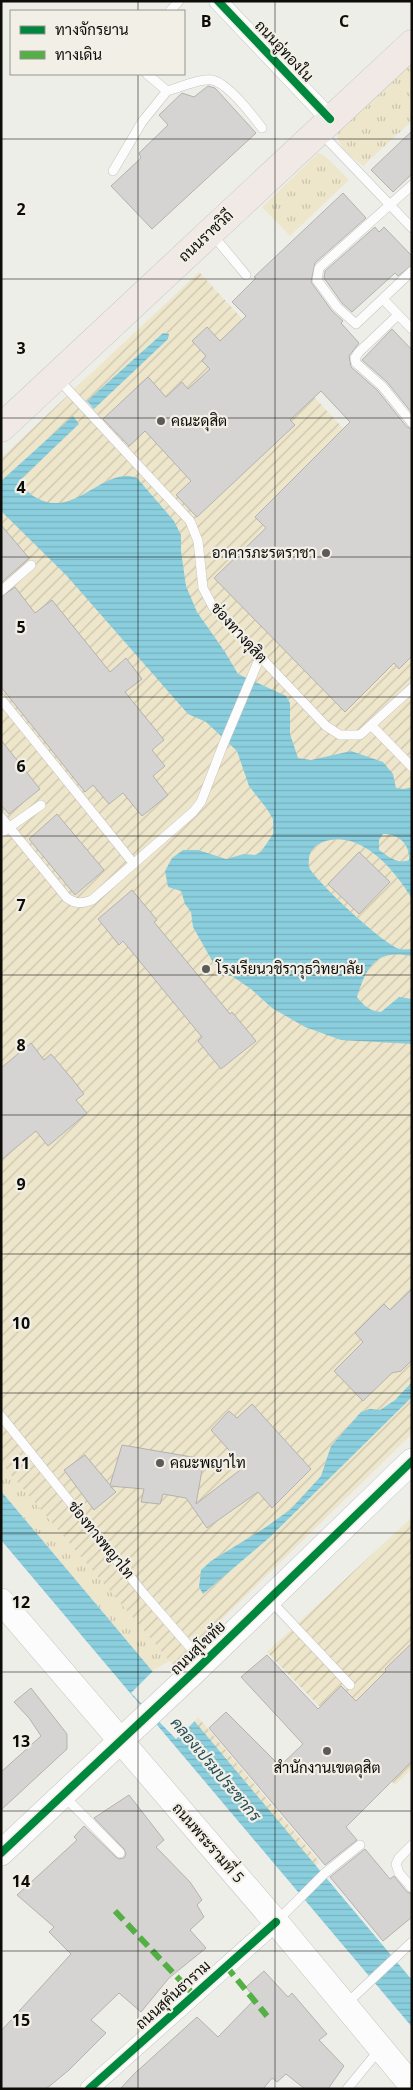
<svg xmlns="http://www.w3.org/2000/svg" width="413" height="2090" font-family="'Open Sans',Sarabun,sans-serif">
<defs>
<pattern id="grass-tufts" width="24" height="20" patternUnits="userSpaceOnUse" patternTransform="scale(1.25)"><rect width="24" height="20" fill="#eee6cb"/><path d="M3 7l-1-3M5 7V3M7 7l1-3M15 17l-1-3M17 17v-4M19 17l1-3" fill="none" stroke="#cbc4ad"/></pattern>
<pattern id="garden-furrows" width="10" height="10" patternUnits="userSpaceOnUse" patternTransform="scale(1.25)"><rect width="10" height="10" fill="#eee6cb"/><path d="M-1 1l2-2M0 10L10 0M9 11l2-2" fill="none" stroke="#cbc4ad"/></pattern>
<pattern id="water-rules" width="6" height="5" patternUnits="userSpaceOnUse" patternTransform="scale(1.25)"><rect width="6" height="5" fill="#8bcfdf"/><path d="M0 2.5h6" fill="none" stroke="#77b1be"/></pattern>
</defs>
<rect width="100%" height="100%" fill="#eeeee9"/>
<!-- grass -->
<path fill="url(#grass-tufts)" d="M412,60v61l-49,45c-14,-12 -26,-17 -26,-37z
M318,153l7,3 24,24 -59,56 -28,-29z
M1,1463l169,198 -18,10 -151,-180z"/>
<!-- garden -->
<path fill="url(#garden-furrows)" d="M199,272l213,231v931l-238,232 -173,-203v-1005z
M412,1517v252l-17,16 -128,-133z
M198,1717l119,142 2,4 -4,3 -121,-144z"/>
<!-- water -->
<path fill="url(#water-rules)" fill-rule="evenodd" d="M163,333l6,1 -1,5 -74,70 -7,-8z
M73,416l6,8 -60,57c5,5 10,13 16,16 40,24 68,-32 102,-19l37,43 7,14v16l5,35 11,26 28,40 13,22 48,22 4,7v31l8,24 13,2 40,-9 32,11 10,12 3,14 8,1 8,-2v112c-16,-28 -52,-71 -89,-57 -8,3 -13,8 -14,16 0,3 -1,8 1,11 8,14 75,77 90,80 4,1 8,0 12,0v7c-37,-7 -45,10 -55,41 7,9 13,14 24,15l18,-15 13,2v45l-71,-4 -36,-13 -33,-19 -21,-19 -37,-25 -21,-37 -2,-15 -6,-8 -4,-13 -13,-4 -3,-16 7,-13 11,-8h15l28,9 18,-5 11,1 6,-3 12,-18v-15l-6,-10 -18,-23 -12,-35 -31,-29 -18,-8 -122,-139 -65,-64v-30zM383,834c16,0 27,10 26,26 -12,5 -21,-4 -30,-10v-10z
M412,1382v15l-143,141 -66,56 -4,-7 2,-17 10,-9 55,-34 25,-18 30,-33 10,-30 30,-34 9,-3 10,1 15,-10z
M1,1491l411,489v47l-411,-487z"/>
<!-- pier -->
<path fill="#eeeee9" d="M154,1670l42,50 -20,19 -45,-46z"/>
<!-- building -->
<path fill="#d6d4d2" stroke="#b3b2af" d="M208,86l7,2 41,45 -104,96 -41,-43 30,-28 -2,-5 29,-28 -9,-10 23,-22 12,4z
M412,131v43l-19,18 -22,-22z
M343,193l23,25 -51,45 -4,19 21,29 11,10 -2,2 18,20 -10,13 2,11 26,23 30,37 5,2v227l-13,13 -5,-6 -49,49 -131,-134 52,-50 -11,-11 95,-95 -29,-31 -31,29 5,5 -98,92 -21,-22 15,-14 -46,-50 -16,15 -26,-27 45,-42 18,20 16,-15 6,7 22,-20 -8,-8 4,-5 -14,-15 15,-14 13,14 26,-25 -14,-14 24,-24 -2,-1z
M375,227l4,5 5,-5 28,29v9l-14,11 -3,-3 -43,39 -10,-9 -18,-25 1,-7z
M392,329l20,21v63l-25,-31 -25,-22z
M1,525l28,33 -28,25z
M15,587l20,26 17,-13 58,72 16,-14 16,21 -17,13 39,48 -12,10 13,16 -12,10 15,19 -26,21 -19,-23 -14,11 -16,-19 -8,7 -84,-105v-90z
M1,740l39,49 -31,25 -8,-9z
M57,814l47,56 -29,25 -46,-56z
M359,852l31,30 -31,32 -31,-30z
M132,890l25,30 -3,2 76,92 2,-2 24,29 -35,28 -23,-28 4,-4 -79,-96 -4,4 -21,-26z
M31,1043l13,17 7,-6 22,26 11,14 -8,6 11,13 -39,33 -12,-15 -35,29v-92z
M412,1289v71l-11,11 -9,2 -29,28 -29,-30 29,-29 -8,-9 29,-29 6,6z
M252,1404l59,65 -39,39 -14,-16 -51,36 -21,-30 -23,-4 -3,10 -19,-2 3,-13 -34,-3 6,6 -22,18 -30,-40 21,-15 25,30 12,-40 82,14 -8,45 48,-37 -33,-37 18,-19 8,7z
M412,1643v118l-66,66 11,13 -32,25 -116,-137 17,-16 54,54 23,-22 -62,-67 26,-22 51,54 23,-23 15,15 30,-30 -1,-2z
M31,1688l36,46v15l-66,61v-38l40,-36 -12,-18 -15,-16z
M129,1795l35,45 -8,7 34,35 12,18 -5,5 7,12 -14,13 16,18 -37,30 -28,34 -22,-19 -28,27 15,13 -37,37 -23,19h-45v-58l70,-77 -22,-22 5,-5 -37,-32 60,-55 -3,-3 10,-11 32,31 3,2 5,-1 2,-4 -2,-5 -30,-31z
M365,1849l25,30 4,-3 13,16 5,2v23l-29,24 -53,-64z
M264,1971l24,26 4,-4 35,41 -8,6 25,26 -16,23h-23l-19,-15 -9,8 -5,-4 -9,11h-143l14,-15 63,-57 21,20 37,-38 -9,-12z"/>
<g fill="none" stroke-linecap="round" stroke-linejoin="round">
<!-- lane casing -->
<g stroke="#c5c5c1" stroke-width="10">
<path id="lane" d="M170,11l9,-10
M147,74l20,17c11,-3 34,-13 45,-11 16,3 41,36 50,48
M320,132l92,96
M113,171l29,-49 25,-31
M412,185l-93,83 -2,12 20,27 19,17 56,-53
M212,234l34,41
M383,299l29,30
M398,315l-39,37 -4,6 1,5 26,23 30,37
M58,379l132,142 8,20 5,47 10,19 113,119 14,9h20l52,-47
M1,591l30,-26
M1,699l133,165
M371,725l41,42
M1,817l66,81c9,6 14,6 25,2l101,-88 8,-10 22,-57 37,-88
M1,833l40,-28
M1,1416l143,178 58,67
M271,1601l79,84
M64,1796l56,57
M412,1845l-13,13 -3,6 3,9 13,15
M278,1920l47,-47 35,-28
M346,2004l66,-62
M347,2089l33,-40"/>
</g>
<!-- street casing -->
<g stroke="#c5c5c1" stroke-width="19">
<path id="street" d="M218,1l112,118
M89,2089l187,-167"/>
</g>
<!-- secondary casing -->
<g stroke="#c5c5c1" stroke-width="26">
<path id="secondary" d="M1,1601l275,321 136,164
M1,1853l195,-183 216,-209"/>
</g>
<!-- primary casing -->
<g stroke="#c8c8c6" stroke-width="29">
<path id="primary" d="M1,428l411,-384"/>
</g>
<!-- lane -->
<use href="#lane" stroke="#fcfcfc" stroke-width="9"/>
<!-- street -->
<use href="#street" stroke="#fcfcfc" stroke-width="18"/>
<!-- secondary -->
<use href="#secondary" stroke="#fcfcfc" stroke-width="25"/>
<!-- primary -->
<use href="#primary" stroke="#f0e9e5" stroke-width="28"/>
<!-- quiet -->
<path stroke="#54b044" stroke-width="6" stroke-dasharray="12 6" stroke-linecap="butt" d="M115,1911l79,84
M226,1966l41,50"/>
<!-- cycleway casing -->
<g stroke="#f1efe6" stroke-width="11">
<path id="cycleway" d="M218,1l112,118
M1,1853l195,-183 216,-209
M89,2089l187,-167"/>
</g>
<!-- cycleway -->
<use href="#cycleway" stroke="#00873e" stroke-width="8"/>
</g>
<!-- grid -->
<path fill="none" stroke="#0d0c09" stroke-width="1" stroke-opacity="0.55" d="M138,1v10M275,1v2088M138,74v2015M1,139h411M1,279h411M1,418h411M1,557h411M1,697h411M1,836h411M1,975h411M1,1115h411M1,1254h411M1,1393h411M1,1533h411M1,1672h411M1,1811h411M1,1951h411"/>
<!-- markers -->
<g fill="#5c5b57" stroke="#f1efe6" stroke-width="2">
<circle cx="161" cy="421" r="5"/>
<circle cx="326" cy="553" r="5"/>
<circle cx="206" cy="969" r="5"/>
<circle cx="160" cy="1463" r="5"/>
<circle cx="327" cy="1751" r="5"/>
</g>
<g text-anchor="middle" stroke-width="4.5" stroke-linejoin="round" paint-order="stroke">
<!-- street labels -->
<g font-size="15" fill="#0d0c09" stroke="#f1efe6">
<text transform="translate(284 51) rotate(47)" y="5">ถนนอู่ทองใน</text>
<text transform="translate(206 236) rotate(-43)" y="5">ถนนราชวิถี</text>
<text transform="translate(239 633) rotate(48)" y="5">ช่องทางดุสิต</text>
<text transform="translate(101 1540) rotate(51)" y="5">ช่องทางพญาไท</text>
<text transform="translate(198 1648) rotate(-44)" y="5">ถนนสุโขทัย</text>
<text transform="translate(208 1843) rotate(49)" y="5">ถนนพระรามที่ 5</text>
<text transform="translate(173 1995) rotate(-42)" y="5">ถนนสุคันธาราม</text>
</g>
<!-- poi labels -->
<g font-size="15" fill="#0d0c09" stroke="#f1efe6" text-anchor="start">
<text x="171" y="426">คณะดุสิต</text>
<text x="316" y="558" text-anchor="end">อาคารภะรตราชา</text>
<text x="216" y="974">โรงเรียนวชิราวุธวิทยาลัย</text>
<text x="170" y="1468">คณะพญาไท</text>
<text x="327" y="1773" text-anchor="middle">สำนักงานเขตดุสิต</text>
</g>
<!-- water labels -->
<g font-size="16" font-style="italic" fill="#234e59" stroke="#f1efe6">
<text transform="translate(216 1769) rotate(50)" y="6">คลองเปรมประชากร</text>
</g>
</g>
<g font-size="16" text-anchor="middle" font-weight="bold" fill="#0d0c09" stroke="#f1efe6" stroke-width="4.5" stroke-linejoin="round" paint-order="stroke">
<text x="206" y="27">B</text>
<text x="344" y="27">C</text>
<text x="21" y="215">2</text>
<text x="21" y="354">3</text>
<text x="21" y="493">4</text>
<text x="21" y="633">5</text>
<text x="21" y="772">6</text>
<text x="21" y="911">7</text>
<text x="21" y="1051">8</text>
<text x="21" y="1190">9</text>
<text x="21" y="1329">10</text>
<text x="21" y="1469">11</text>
<text x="21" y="1608">12</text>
<text x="21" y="1747">13</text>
<text x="21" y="1887">14</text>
<text x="21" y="2026">15</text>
</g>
<!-- border -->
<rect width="413" height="2090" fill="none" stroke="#0d0c09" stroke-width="5"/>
<!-- legend -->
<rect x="10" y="10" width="175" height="65" fill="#f1efe6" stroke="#96948e"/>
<rect x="20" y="26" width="25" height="8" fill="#00873e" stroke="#96948e"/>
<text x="55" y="35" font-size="15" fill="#0d0c09">ทางจักรยาน</text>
<rect x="20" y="51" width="25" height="8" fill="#54b044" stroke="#96948e"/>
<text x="55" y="60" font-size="15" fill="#0d0c09">ทางเดิน</text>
</svg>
